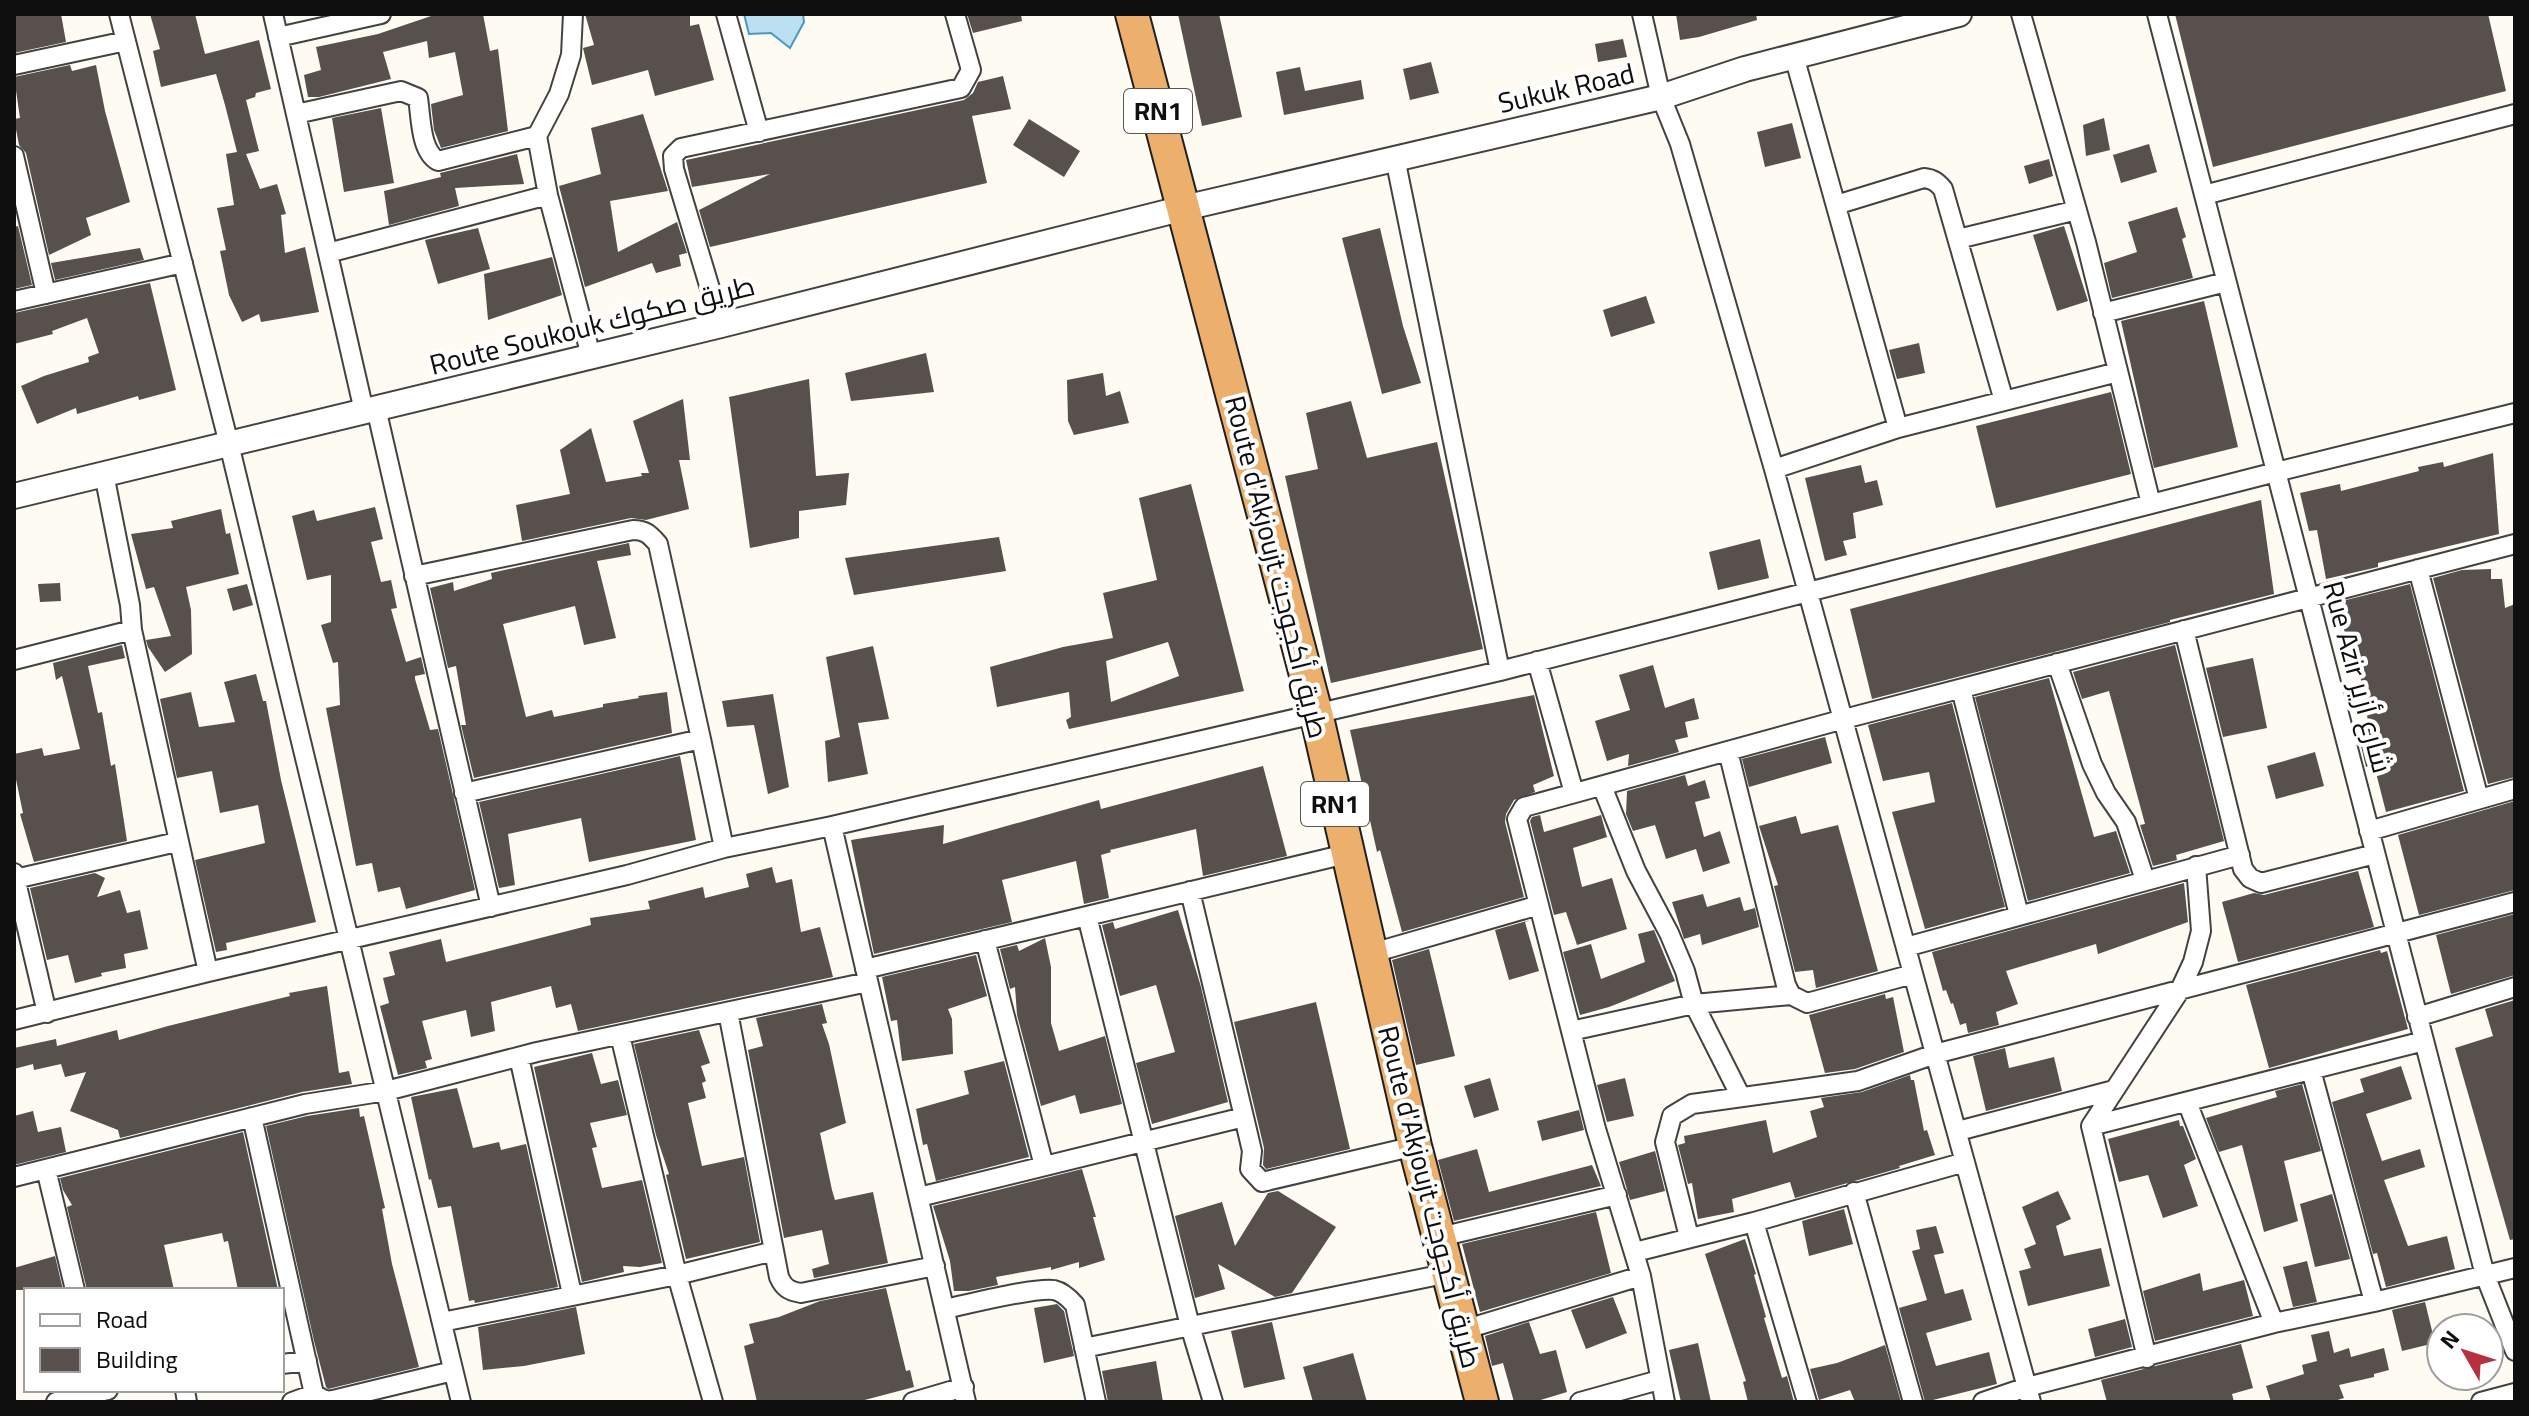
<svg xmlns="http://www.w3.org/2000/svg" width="2529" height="1416" font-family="Georgia,Cairo,serif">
<rect width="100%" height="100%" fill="#fefbf2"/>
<!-- water -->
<path fill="#bae0f2" stroke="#4799c3" stroke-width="2" d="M744,14h59l1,8 -14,26 -19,-15 -22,1z"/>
<!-- building -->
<path fill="#57504c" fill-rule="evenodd" d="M14,14h47l5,28 -52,11z
M150,14h45l10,40 54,-14 12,49 -15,4 -1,4 -9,3 13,51 -13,3 14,35 17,-5 9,30 -5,1 4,38 20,-6 14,65 -58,10 -2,-8 -17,8 -13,-27 -9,-44 6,-1 -9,-42 17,-3 -8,-51 11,-2 -12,-47 -9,-31 -55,13 -8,-36 7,-2z
M437,14h46l7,37 8,-2 10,82 -67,17 -7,-18 -3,-26 32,-9 -8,-43 -26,6 -2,-17 -44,11 8,27 -72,18h-11l-4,-22 17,-5 -5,-23 62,-13z
M585,14h105v12l9,-2 15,56 -59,16 -7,-26 -56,15 -9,-37 11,-3z
M967,14h54l1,7 -49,12z
M1178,14h41l23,103 -40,9z
M1676,14h80l1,6 -58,17 -19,3z
M2175,14h313l18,77 -293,76z
M1623,39l4,18 -29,5 -3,-18z
M1431,62l8,31 -29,7 -7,-31z
M70,65l2,6 24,-6 9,46 25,91 -44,16 5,17 -42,20 -23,-102 -7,-8 -5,-26 6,-1 -6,-41z
M1300,67l5,24 56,-11 3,19 -80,16 -8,-43z
M1003,76l8,33 -39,7 15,67 -277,64 -11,-37 71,-36 -78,13 -6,-27 278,-60 9,-7 5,-11z
M381,108l13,75 -50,9 -12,-74z
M643,114l25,77 -58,10 8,51 59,-30 10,31 -8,2 2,11 -25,7 -4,-10 -67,24 -26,-101 42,-12 -10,-46z
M2104,118l6,32 -24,6 -3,-31z
M1029,119l51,32 -16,26 -51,-32z
M1792,123l9,35 -36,9 -8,-35z
M2149,144l8,28 -36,11 -8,-28z
M517,154l7,30 -69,4 4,18 -70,19 -5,-34 57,-14 -1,-4z
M2049,159l4,17 -24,8 -5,-18z
M2177,207l9,30 -4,2 11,39 -81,20 -8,-35 33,-11 -9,-30z
M18,226l14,59 -18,4v-62z
M2064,226l24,75 -31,10 -24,-76z
M478,228l12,41 -52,15 -13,-44z
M1380,228l23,98 18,57 -39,11 -40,-156z
M140,248l4,12 -89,20 -4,-17z
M552,257l10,38 -74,25 -4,-46z
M150,283l26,107 -37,10 -1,-4 -61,18 -1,-6 -39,16 -16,-38 23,-10 45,-14 -1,-5 11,-4 -12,-35 -35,13 1,3 -39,10v-31z
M1646,296l9,27 -44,14 -8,-27z
M2204,301l34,146 -84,21 -33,-147z
M1919,343l6,30 -28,6 -8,-29z
M926,353l8,39 -83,9 -6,-28z
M1103,373l3,23 14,-5 9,32 -55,12 -6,-14 -1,-41z
M809,379l7,97 33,-3 -3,32 -47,6v27l-49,10 -21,-151z
M2111,392l20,82 -135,34 -20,-82z
M683,399l7,61h-11l10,49 -43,11 -15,-2 -109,23 -6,-36 54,-11 -10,-44 31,-22 15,54 36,-6 -1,-3h8l-16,-52z
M1351,401l16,57 70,-16 46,207 -152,34 -46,-207 33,-7 -12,-56z
M2493,453l6,81 -121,29v4l-52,12 -9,-49 -8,1 -9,-38 40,-9 1,7 78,-20 -1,-4 25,-5 1,5z
M1861,465l4,18 12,-3 6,25 -30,8 3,25 -13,3 4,14 -22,6 -20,-83z
M1191,484l53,207 -175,38 -3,-9 5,-3 -2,-25 -72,15 -7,-40 73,-20 50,-9 -10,-45 54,-13 -18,-82zM1168,642l11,34 -68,26 -5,-41z
M2261,500l13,94 -104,26v2l-298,77 -22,-90z
M375,507l8,32 -12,3 10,40 10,-2 6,28 -6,1 15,53 15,-5 4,17 -10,2v3l15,51 8,-1 37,161 -69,19 -6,-22 -22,5 -6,-29 -16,3 -30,-158 14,-3 -2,-43 -5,1 -12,-38 10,-3v-47l-24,5 -15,-64 22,-6 3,11z
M221,509l5,25 4,-1 9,41 -53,13 5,23 1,44 -27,18 -17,-25 -2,-7 25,-4 -17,-49 -8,2 -15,-55 42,-6 -2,-7z
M999,537l7,34 -152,24 -9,-37z
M1760,539l9,39 -51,12 -9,-38z
M629,543l2,12 -34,6 19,77 -32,7 -9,-39 -72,18 23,93 26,-7 2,7 49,-10v-3l36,-6 -1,-2 29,-4 5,41 -198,45 -13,-53h5l-10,-59 -8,2 -18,-80 23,-6 1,9 38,-12 -1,-6z
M2491,569v10h11l3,29 10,-4v173l-27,7 -55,-206 29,-8z
M60,583l1,18 -21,1 -2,-18z
M247,584l6,21 -20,6 -6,-22z
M2410,584l54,207 -78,21 -12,-47 -8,2 -10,-42 12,-4 -12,-70 -7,1 -11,-50z
M122,645l3,13 -37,8 10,47 4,-1 9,54 4,-2 12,77 -93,21 -14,-48 3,-1 -9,-43v-16l28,-6 2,8 36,-7 -18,-73 -6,4 -3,-17z
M2175,645l49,196 -48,14 1,5 -24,6 -13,-41 5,-1 -36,-133 -27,8 -9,-27z
M873,646l16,73 -31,4 10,51 -40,8 -3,-41 15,-4 -14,-80z
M2253,658l14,70 -44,9 -17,-69z
M1653,665l12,43 29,-10 5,21 -14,3 3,15 -13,3 4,12 -51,14 1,-12 -22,7 -12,-40 35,-11 -11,-35z
M256,674l7,27h3l15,79 35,142 -90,21 1,7 -11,2 -21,-92 70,-17 -7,-38 -38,8 -8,-42 -35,7 -17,-79 31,-7 8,35 36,-5 -11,-40z
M2049,678l45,159 22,-6 14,42 -102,28 -53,-204z
M773,694l16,93 -21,7 -14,-69 -27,2 -5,-26z
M1534,695l20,81 -21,9 2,7 -21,8 -8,14 -1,8 19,75 -122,35 -22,-82 -3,2 -27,-122z
M1952,703l53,204 -80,22 -33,-117 43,-10 -6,-30 -46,9 -15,-56z
M1825,737l7,26 -83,24 -7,-28z
M2315,752l9,34 -48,13 -9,-33z
M680,756l16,84 -107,22 -8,-44 -73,16 7,51 -16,3 -20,-86z
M1263,766l24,90 -84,20 -7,-47 -86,21 1,2 -10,3 8,43 -25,6 -8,-43 -74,19 10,42 -138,32 -23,-114 93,-15 -1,19 156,-44 2,9z
M1685,775l3,11 17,-6 5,18 -15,4 9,35 16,-6 10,32 -27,9 -7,-23 -30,10 -11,-34 -22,6 -7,-17 1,-23z
M2515,801v89l-96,25 -21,-80z
M1540,815l4,17 57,-17 6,22 -34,11 9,39 30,-9 15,51 -50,16 -11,-33 -12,3 -24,-94 2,-4z
M1796,816l5,18 37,-9 40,146 -62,17 -3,-18 -18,2 -21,-86 4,-1 -19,-59z
M772,867l4,16 16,-4 9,53 19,-5 13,50 -255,54 -7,-27 -15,4 -5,-22 -60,16 4,29 -24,6 -5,-27 -44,11 10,38 -7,2 2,7 -29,7 -18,-69 9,-3 -6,-25 12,-3 -6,-23 52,-13 5,23 145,-37 -1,-7 60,-9 -2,-8 55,-14 2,11 44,-11 -3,-13z
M2358,871l16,56 -136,35 -16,-60 32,-9 10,2z
M95,873l10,5 -8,19 23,-7 7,23 13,-3 8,39 -24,5 2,14 -25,5 1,3 -27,7 -7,-28 -21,5 -17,-72z
M2184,883l4,39 -90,32 -2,-10 -90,27 12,33 -22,8 3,13 -31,8 -2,-10 -6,2 -7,-22 -2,1 -5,-14 -3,1 -11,-39z
M1703,894l4,13 33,-10 4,14 11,-3 4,19 -57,18 -2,-11 -16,5 -12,-37z
M1178,910l23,77 27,115 -76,22 -16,-61 39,-11 -19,-67 -36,11 -18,-71 11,-3 2,7z
M2515,914v61l-64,19 -15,-59z
M1530,920l-5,2 14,49 -30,9 -14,-50z
M1654,930l21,51 -66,26 -29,8 -17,-63 28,-8 10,35 44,-17 -7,-28z
M1045,938l6,29v56l8,28 46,-15 17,68 -42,10 -5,-19 -34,11 -24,-91 -2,-28 -5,2 -10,-40 17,-4 2,6z
M1429,949l26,107 -39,9 -24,-105z
M2380,950l1,3 6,-2 21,78 -139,39 -23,-83z
M976,955l11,41 -39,13 4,10 1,35 -51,7 -5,-41 -6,1 -9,-44z
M327,986l12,87 10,-2 3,13 -50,8 -182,46 -2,-8 -48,-19 16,-39 -21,5 -4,-13 -27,6 -1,-6 -19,5v-21l42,-9 1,7 60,-16 2,10 49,-14 122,-30 -1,-3z
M1885,994l1,5 7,-2 11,55 -49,17 -30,4 -16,-58z
M2515,1000v239l-5,1 -55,-192 38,-12 -8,-27z
M1316,1002l34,147 -84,20 -3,-4 1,-17 -30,-126z
M822,1004l5,19 -5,1 7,20 17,79 -26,10 12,57 3,10 38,-8 15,71 -74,15 -2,-9 17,-5 -7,-34 -38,8 -36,-188 15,-4 -7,-28z
M699,1030l11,33 -9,3 5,15 -4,2 4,15 -18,5 14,63 42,-9 16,85 -74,17 -20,-84 3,-1 -13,-39 -22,-91z
M2005,1048l4,20 45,-11 8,34 -76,20 -13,-55z
M592,1053l9,31 17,-4 9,35 -37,8 7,24 -5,1 10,40 40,-8 20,83 -22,4 -17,-1 1,6 -42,10 -48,-215z
M1004,1061l25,96 -93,24 -9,-37 -4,1 -7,-36 53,-15 -5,-23z
M2401,1066l11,33 -46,15 16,47 38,-12 5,18 -41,13 24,66 39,-10 8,33 -69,18 -9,-34 -4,1 -41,-152 32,-10 -4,-13z
M1910,1075l1,5h3l10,51 3,-1 8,25 -36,11 1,2 -105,30 -5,-16 -58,17 2,13 -36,7 -6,-36 -4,1 -10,-39 7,-2 -1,-7 82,-16 7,33 44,-16 -7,-26 14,-4 -3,-9 41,-6z
M1490,1078l9,32 -25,8 -10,-32z
M1625,1078l9,38 -27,6 -10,-37z
M2302,1084l19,67 -37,10 14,60 -34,11 -22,-87 -23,7 -13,-34 71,-21 -2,-6z
M457,1088l16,60 26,-6 2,8 25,-6 32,143 -83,16 -1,-3 -5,1 -18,-95 -13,2 -7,-29 -2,1 -18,-83z
M359,1108l1,9 4,-1 21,92 -3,1 10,55 27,103 -91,22 -2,-2 -12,-46 -48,-215 41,-10z
M1579,1110l5,20 -42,11 -5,-20z
M33,1111l5,21 23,-5 5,25 -52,13v-49z
M2179,1120l1,6h3l13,33 -12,6 14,41 -35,12 -15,-43 -29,7 -11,-43z
M243,1132l35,158h-40l-10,-49 -4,1 -2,-9 -58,12 10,45h-87l-20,-83 5,-2 -9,-15 -3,-12z
M1477,1149l12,43 103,-27 9,21 -147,35 -16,-61z
M1655,1151l10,40 -35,9 -11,-38z
M1082,1169l14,48h-3l12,43 -26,8v-6l-28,8v-3l-55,10 2,8 -29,6h-15l-4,-30 -17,-55z
M1278,1191l58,36 -44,66 -17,4 -57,-33 7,25 -30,9 -20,-82 47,-14 13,44 33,-53z
M2058,1191l13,28 -15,7 8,30 37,-8 9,38 -82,20 -9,-35 12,-3 -7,-19 12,-5 -14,-37z
M2332,1194l18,65 -35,8 -15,-63z
M1844,1209l9,35 -44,12 -7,-35z
M1596,1212l15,61 -131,39 -18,-68z
M1936,1226l8,27 -10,2 11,39 18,-5 9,31 -46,13 10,33 53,-14 8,32 -72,18 -26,-94 28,-8 -15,-49 8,-2 -4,-19z
M1745,1239l11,35 -2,1 12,42 -2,1 18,60 5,-2 7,26h-46l-5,-20 3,-1 -41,-127z
M55,1256l8,34h-49v-22z
M2307,1261l10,41 -24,5 -10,-40z
M2200,1273l3,18 41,-11 9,36 -98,25 -12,-50z
M886,1288l20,83 4,-1 4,17 -57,15h-100l-13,-56 10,-3 -5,-19 30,-7 41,-16z
M1613,1297l14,36 -41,16 -15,-39z
M2425,1302l10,41 -33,8 -10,-41z
M1057,1304l7,7 10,45 -30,7 -10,-55z
M576,1307l9,47 -61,12 -41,4 -5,-43z
M2125,1319l7,28 -37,10 -7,-28z
M1272,1322l13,57 -41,9 -13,-57z
M1529,1322l11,32 16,-4 11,42 -33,10h-20l-11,-39 -11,3 -7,-30z
M2329,1331l5,22 15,-5 2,9 33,-9 5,22 -15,4v3l-35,8 5,13 -13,4h-60l-5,-16 38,-12 -2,-9 15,-4 -6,-26z
M1698,1343l13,59h-30l-12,-52z
M2241,1344l12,44 -21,6 2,8h-127l-6,-22z
M1885,1345l16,57h-46l-5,-12 -31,10 -9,-31 27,-6z
M1353,1353l14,49h-54l-10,-35z
M1156,1361l7,41h-55l-6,-31z"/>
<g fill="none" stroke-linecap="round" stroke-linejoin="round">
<!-- minor casing -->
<g stroke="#424242" stroke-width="22">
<path id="minor" d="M119,14l110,430 232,958
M273,14l91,397
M573,14l-2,41 -12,39 -22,42 11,59 43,161
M726,14l33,118
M1642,14l19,83 19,47 94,325 257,933
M2021,14l65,228 65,262
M2157,14l328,1261 30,76
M278,37l103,-23
M14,65l112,-24
M296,114l105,-23 17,7c3,18 2,53 20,63l99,-25
M14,156l32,138
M1395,158l105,513
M2204,195l311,-81
M1836,205l88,-27c9,1 13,4 19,11l61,212
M1958,239l119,-29
M328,253l220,-58
M14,301l169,-38
M2103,313l123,-31
M721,325l-47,-156 -1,-13 8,-8 280,-60 10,-18 -16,-56
M376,408l115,499
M1898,428l220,-56
M1774,469l124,-41 -104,-372
M104,474l26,131 2,25 76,342
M2418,569l61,230
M414,576l219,-46c13,0 17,5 25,14l43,195
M2184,630l59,239 7,9 11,5 114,-29
M14,660l118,-30
M1537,661l37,132
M2057,663l35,101 14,29 20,29 19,58
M1961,689l58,226
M1728,751l58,234 5,10 16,8 106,-29
M1602,786l34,85 33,62 16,38 9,33 47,93
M464,793l237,-54 23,109
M832,826l134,576
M2369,831l146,-42
M14,873l33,140
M15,879l162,-37
M1190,891l54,226 8,34 -2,18 12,13 153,-36
M1087,916l103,410 23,76
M985,940l59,226
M1906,947l334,-92
M1369,954l170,-49
M865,969l481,-115
M728,1012l51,265c5,11 10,14 22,16l134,-27
M2417,1017l98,-30
M14,1020l194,-48 419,-97 97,-27 108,-22 668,-155 776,-199 239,-59
M1571,1031l123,-27 97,-9
M620,1035l57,240 36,127
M519,1057l53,237
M2311,1070l63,232
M2187,1102l87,221
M252,1117l62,277 12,7 7,-1 120,-29
M2091,1126l333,-85
M1958,1131l156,-41
M46,1169l29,121
M14,1177l291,-73 81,-13 151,-39 331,-70
M1854,1192l59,210
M919,1197l325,-80
M1754,1222l53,180
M1440,1237l177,-42
M1689,1237l-24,-95 7,-26 20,-12 166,-23 77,-27 580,-152
M1635,1252l119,-30 211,-60
M945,1309c23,-5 90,-22 109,-19 9,2 15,8 21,15l21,97
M442,1322l235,-47 97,-24
M1463,1330l178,-54
M1084,1348l365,-75
M2147,1358l-56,-232 89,-136 13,-28 8,-31 -5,-65
M282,1364l25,-3
M185,1390l2,12
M56,1402l52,-12
M292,1402l22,-8
M913,1402l51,-15
M1580,1402l79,-22
M1665,1402l-24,-126 -45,-147 -79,-310 7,-12 320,-88 671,-175
M1983,1402l44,-15 247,-64 100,-21 141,-34
M2481,1402l34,-9"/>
</g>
<!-- tertiary casing -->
<g stroke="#424242" stroke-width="28">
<path id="tertiary" d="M14,496l707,-171 463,-117 477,-111 84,-28 214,-55"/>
</g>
<!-- trunk casing -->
<g stroke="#202020" stroke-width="36">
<path id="trunk" d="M1132,14l184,699 99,433 67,256"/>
</g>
<!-- minor -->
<use href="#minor" stroke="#fff" stroke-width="18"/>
<!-- tertiary -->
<use href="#tertiary" stroke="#fff" stroke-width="24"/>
<!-- trunk -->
<use href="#trunk" stroke="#ecb06c" stroke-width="32"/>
</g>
<g text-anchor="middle" stroke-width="8" stroke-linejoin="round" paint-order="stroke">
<!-- shield labels -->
<g fill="#fff" stroke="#575757" stroke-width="2">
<rect x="1124" y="89" width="68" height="44" rx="6"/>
<rect x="1301" y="782" width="68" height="44" rx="6"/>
</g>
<g font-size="26" font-weight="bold" fill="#0f0f0f">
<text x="1158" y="120">RN1</text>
<text x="1335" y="813">RN1</text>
</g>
<!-- street labels -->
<g font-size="28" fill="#0f0f0f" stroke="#fff">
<text transform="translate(1566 88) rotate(-13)" y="10">Sukuk Road</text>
<text transform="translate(592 325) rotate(-14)" y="10">Route Soukouk طريق صكوك</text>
<text transform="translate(1277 567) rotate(76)" y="10">Route d'Akjoujt طريق أكجوجت</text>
<text transform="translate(2358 677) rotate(75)" y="10">Rue Azir شارع أزير</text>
<text transform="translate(1430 1197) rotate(76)" y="10">Route d'Akjoujt طريق أكجوجت</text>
</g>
</g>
<!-- border -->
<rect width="2529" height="1416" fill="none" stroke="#0f0f0f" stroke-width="32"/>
<!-- legend -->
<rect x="24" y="1288" width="260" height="104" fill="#ffffff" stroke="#9f9f9f" stroke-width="2"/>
<rect x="40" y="1314" width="40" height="12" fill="#ffffff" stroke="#9f9f9f" stroke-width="2"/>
<text x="96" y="1328" font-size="24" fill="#0f0f0f">Road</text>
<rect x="40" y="1348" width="40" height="24" fill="#57504c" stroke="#9f9f9f" stroke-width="2"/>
<text x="96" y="1368" font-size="24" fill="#0f0f0f">Building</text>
<!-- north arrow -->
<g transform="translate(2465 1352) rotate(309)"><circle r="38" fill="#ffffff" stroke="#9f9f9f" stroke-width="2"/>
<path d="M0-6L14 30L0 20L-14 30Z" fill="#b5313f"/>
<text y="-12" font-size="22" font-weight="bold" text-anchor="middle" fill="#0f0f0f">N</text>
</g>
</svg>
